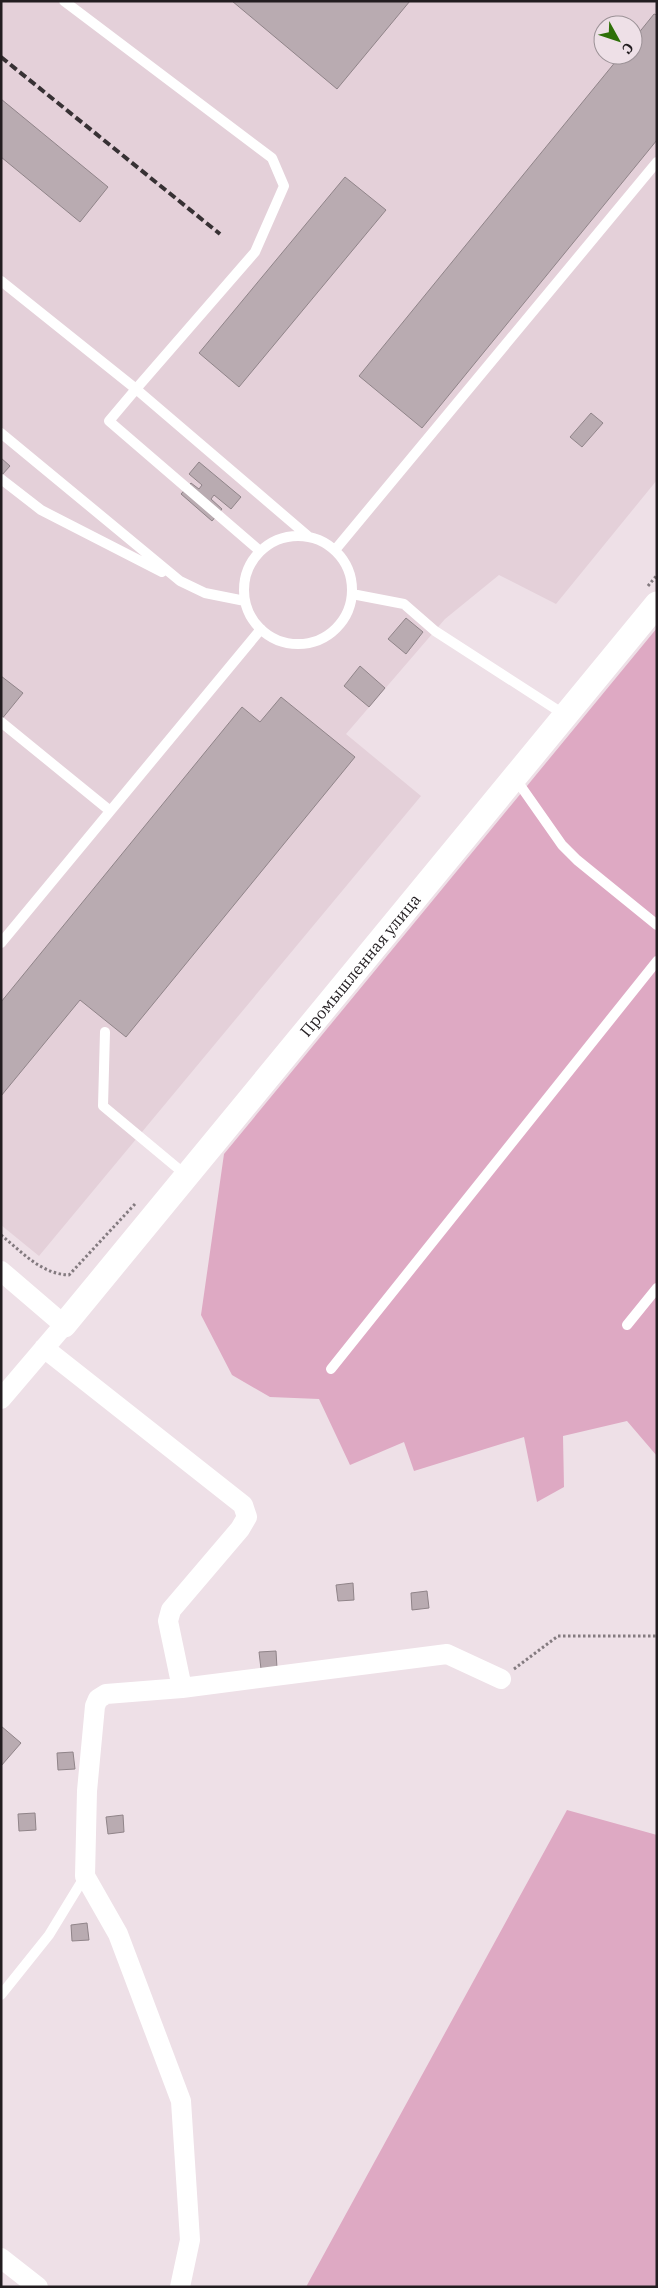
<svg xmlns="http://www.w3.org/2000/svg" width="658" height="2288" font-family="'IBM Plex Serif',serif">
<rect width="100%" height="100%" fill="#eee0e7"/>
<!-- built -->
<path fill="#e4d0d9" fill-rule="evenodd" d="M1,1h656v479l-101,124 -57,-29 -54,44 -99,115 75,62 -382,460 -38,-31zM603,25h30v30h-30z"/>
<!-- green -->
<path fill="#dea9c3" d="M657,628v828l-30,-35 -64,15 1,51 -27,15 -13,-65 -110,34 -10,-29 -54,23 -31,-66 -49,-2 -38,-22 -31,-60 23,-161z
M567,1810l90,25v452h-351z"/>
<!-- building -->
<path fill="#b9abb1" stroke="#908489" d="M232,1h178l-73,88z
M654,14l3,1v125l-235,288 -63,-52 262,-321h12v-15z
M1,99l107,88 -28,35 -79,-65z
M345,177l41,33 -147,177 -40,-34z
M591,413l12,10 -21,24 -12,-10z
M1,458l9,8 -9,10z
M199,462l42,35 -10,12 -17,-14 -3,4 11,10 -10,12 -31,-27 10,-11 8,6 3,-4 -13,-11z
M406,618l17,14 -17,22 -18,-15z
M360,666l25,22 -16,19 -25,-21z
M1,676l22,17 -22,27z
M281,697l74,60 -229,280 -46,-37 -79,96v-94l241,-295 18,15z
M353,1583l1,17 -16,1 -2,-16z
M427,1591l2,17 -17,2 -1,-17z
M276,1651l1,17 -16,1 -2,-17z
M1,1726l20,17 -20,23z
M73,1752l2,17 -17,1 -1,-17z
M35,1813l1,17 -17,1 -1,-17z
M123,1815l1,17 -16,2 -2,-17z
M87,1923l2,17 -17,1 -1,-16z"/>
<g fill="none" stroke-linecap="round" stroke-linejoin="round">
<!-- path -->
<path stroke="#837a7f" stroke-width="3" stroke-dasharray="2.5 2.5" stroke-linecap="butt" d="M648,586l9,-11
M1,1235c21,17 40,39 68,40l66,-71
M514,1669l44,-33h99"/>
<!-- service -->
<path stroke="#fff" stroke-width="10" d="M64,1l208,157 12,28 -29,66 -119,137 173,148
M1,281l135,108 -27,32 151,130
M1,433l179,148 25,12 40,8
M1,479l40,31 121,62
M244 590a54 54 0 1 1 108 0a54 54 0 1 1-108 0Z
M335,550l322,-388
M352,594l52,10 31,27 130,84
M1,722l108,88
M515,778l47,67 15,15 80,65
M1,943l260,-314
M105,1032l-2,74 84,70
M627,1325l30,-37
M331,1369l326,-408
M1,1995l48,-60 36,-59"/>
<!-- minor -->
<path stroke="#fff" stroke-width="20" d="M1,1271l63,54 -63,74
M44,1348l199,157 4,12 -7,12 -69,81 -3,11 14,67
M1,2258l37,29
M180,2287l10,-47 -9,-139 -63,-167 -33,-58 2,-85 8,-85 3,-7 8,-5 76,-6 265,-34 54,25"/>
<!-- tertiary -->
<path stroke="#fff" stroke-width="25" id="s1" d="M64,1325l593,-721"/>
<!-- rail -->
<path stroke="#373134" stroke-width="4" stroke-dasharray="8 4" stroke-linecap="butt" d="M1,57l219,177"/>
</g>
<g text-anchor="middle" stroke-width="5" stroke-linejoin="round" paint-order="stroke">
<!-- street labels -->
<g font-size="16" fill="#221d20" stroke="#eee0e7">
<text dy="6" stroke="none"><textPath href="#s1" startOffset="466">Промышленная улица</textPath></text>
</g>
</g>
<!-- border -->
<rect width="658" height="2288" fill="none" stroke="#221d20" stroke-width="5"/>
<!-- north arrow -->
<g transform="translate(618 40) rotate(130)"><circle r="24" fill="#eee0e7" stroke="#9c9297"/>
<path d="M0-4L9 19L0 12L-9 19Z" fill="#2e7008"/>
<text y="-8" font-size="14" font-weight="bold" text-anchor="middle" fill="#221d20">С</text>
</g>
</svg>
